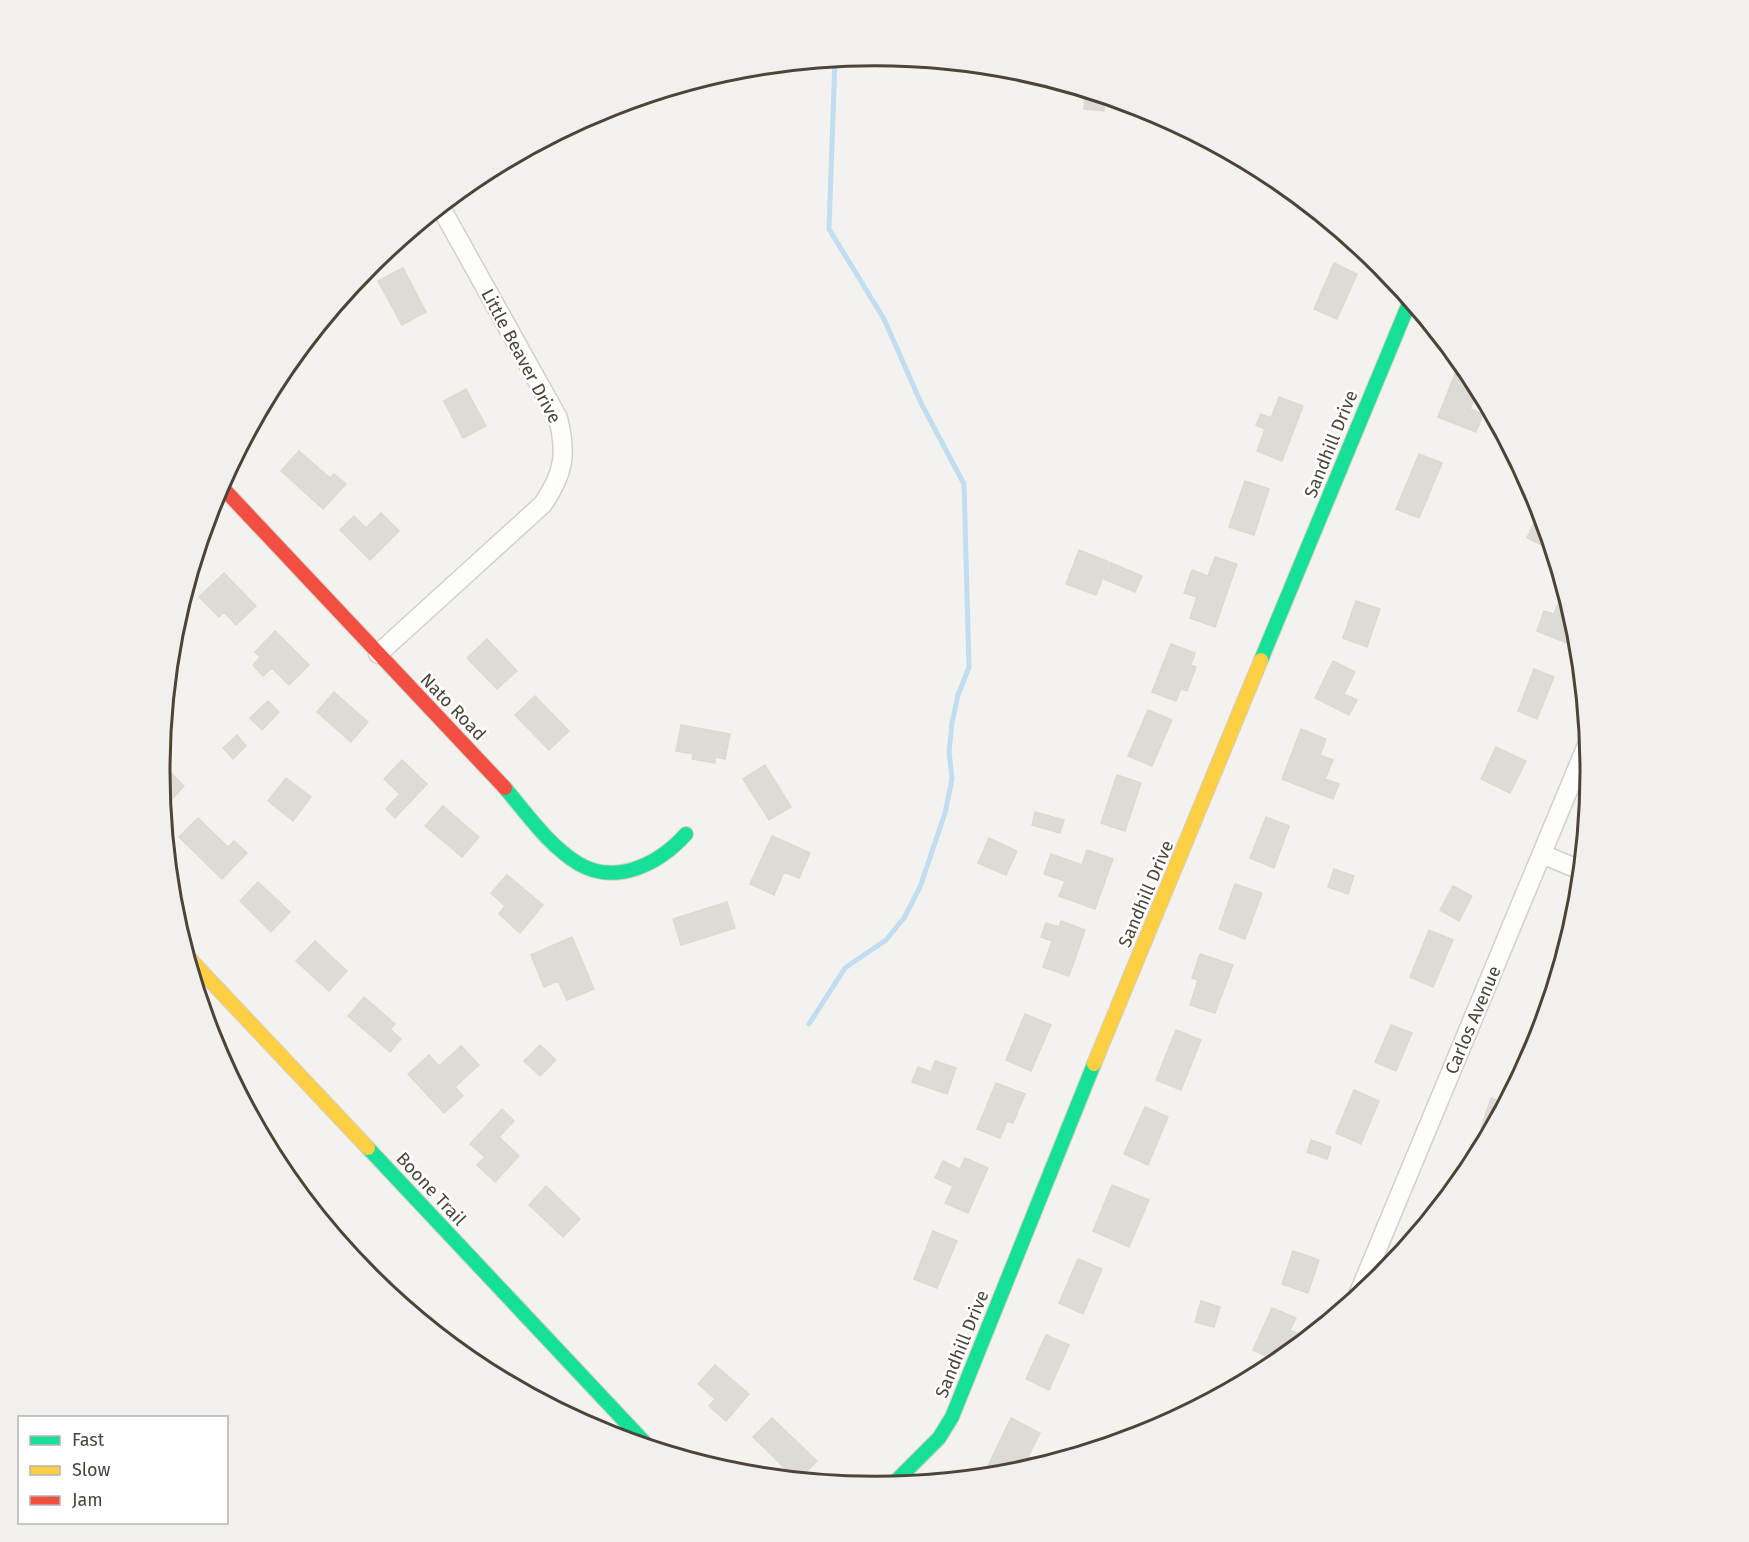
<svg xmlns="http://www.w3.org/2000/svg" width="1749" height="1542" font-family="'Fira Sans',sans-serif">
<rect width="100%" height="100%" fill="#f4f2ee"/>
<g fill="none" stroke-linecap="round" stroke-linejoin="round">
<!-- stream -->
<path stroke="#c0ddf1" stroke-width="5" d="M809,1024l36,-56 41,-28 18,-22 16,-31 25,-74 7,-34 -3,-27 3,-29 6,-28 11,-28 -5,-183 -43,-81 -37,-84 -55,-90 6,-170"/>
</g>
<!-- building -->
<path fill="#dedbd6" stroke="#dcd9d4" stroke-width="1.5" d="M1085,91l20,6 -1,14 -20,-2z
M1334,263l23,11 -20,45 -23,-10z
M403,268l23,44 -24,13 -24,-44z
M1459,364l11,10 8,15 -8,20 13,5 -7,18 -38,-15z
M466,389l20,37 -23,12 -19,-37z
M1279,397l24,9 -21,55 -25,-10 8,-22 -9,-4 5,-11 10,4z
M299,451l31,27 4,-4 12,10 -23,25 -42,-38z
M1419,454l23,9 -23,55 -23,-9z
M1245,481l24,8 -15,46 -25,-8z
M381,513l18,18 -29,29 -30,-30 14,-14 12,12z
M1533,525l13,7 2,6 -4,8 -17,-8z
M1079,550l30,12 -13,33 -30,-11z
M1215,557l22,7 -22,63 -25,-9 7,-21 -13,-4 8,-23 16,6z
M1111,563l31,13 -7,16 -31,-13z
M224,573l32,33 -20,19 -12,-13 -5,5 -20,-20z
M1563,591l11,34 -7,18 -30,-12 7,-20 10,3z
M1356,601l24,8 -13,38 -24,-9z
M275,631l34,34 -20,20 -17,-17 -9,8 -10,-11 7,-8 -5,-5z
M487,639l30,32 -20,18 -30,-31z
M1171,644l24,9 -4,12 5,2 -9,24 -6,-2 -5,12 -24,-9z
M1333,661l22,11 -11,22 13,6 -8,15 -34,-17z
M1534,669l20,8 -17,42 -19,-8z
M334,692l34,30 -17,20 -34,-30z
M535,696l34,35 -20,19 -34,-35z
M268,701l11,11 -17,18 -12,-12z
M1148,710l24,10 -20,46 -24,-10z
M681,725l49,9 -5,25 -10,-2v6l-23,-4 1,-5 -17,-3z
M1301,729l25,10 -6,16 13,5 -8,19 14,5 -6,15 -51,-20z
M237,735l9,11 -13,13 -10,-11z
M1496,747l30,14 -16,32 -29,-14z
M402,760l25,24 -32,34 -9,-9 14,-15 -16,-15z
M765,765l26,42 -22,13 -26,-41z
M165,767l19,19 -21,23 -4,-36z
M1117,775l24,8 -16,48 -24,-8z
M286,778l25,19 -18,24 -25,-20z
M443,806l36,31 -17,20 -37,-31z
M1035,812l29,8 -4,13 -28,-8z
M1266,817l23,9 -15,42 -24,-10z
M198,818l30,29 6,-6 13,12 -25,26 -43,-42z
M772,836l38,17 -11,25 -15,-6 -10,23 -24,-11z
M989,838l28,13 -11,24 -28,-12z
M1087,850l26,9 -18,50 -36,-13 6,-15 -21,-7 7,-20 31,11z
M1334,869l20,7 -6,18 -20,-7z
M507,875l36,30 -23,28 -21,-19 6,-8 -14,-13z
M258,882l32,30 -19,20 -31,-31z
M1235,884l27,9 -17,46 -26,-10z
M1453,886l19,10 -13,25 -19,-11z
M727,902l8,26 -54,17 -8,-26z
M1571,908l5,3 -13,43 -8,-3z
M1061,921l24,9 -16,46 -26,-9 9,-26 -11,-4 5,-14 13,4z
M1429,930l24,10 -20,47 -23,-10z
M572,937l22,52 -27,11 -9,-19 -14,6 -13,-32z
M315,941l32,30 -18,20 -33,-30z
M1200,954l33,11 -18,48 -25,-8 8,-25 -6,-2z
M364,997l31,27 -5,5 11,10 -11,13 -42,-36z
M1025,1014l26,11 -20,46 -25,-11z
M1391,1025l21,8 -16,38 -21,-9z
M1176,1030l25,10 -20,50 -25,-10z
M540,1045l16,15 -16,16 -16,-15z
M461,1046l18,19 -24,22 8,9 -19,17 -36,-39 21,-19 10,11z
M935,1061l21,7 -9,26 -35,-12 6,-15 13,5z
M996,1083l29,11 -12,29 -6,-2 -7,17 -23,-9z
M1354,1090l25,11 -18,43 -25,-11z
M1491,1098l13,5 -14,28 -9,-3z
M1145,1107l23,10 -20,48 -24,-11z
M502,1109l12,12 -15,16 20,19 -24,26 -18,-17 8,-8 -15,-13z
M1311,1140l20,7 -4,12 -20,-7z
M965,1158l23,10 -20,45 -23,-10 8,-17 -18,-8 8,-17 17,8z
M1467,1160l5,3 -14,20z
M1112,1185l37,15 -20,47 -36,-16z
M546,1186l34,33 -17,18 -34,-32z
M933,1231l24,10 -20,47 -23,-9z
M1293,1251l26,9 -11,33 -26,-9z
M353,1254l33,35 -1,1 -17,-13 -17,-21z
M1078,1259l24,10 -19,45 -24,-11z
M408,1298l33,34 -2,3 -37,-31z
M1201,1301l19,6 -6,20 -19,-5z
M1272,1308l24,10 -6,12 7,3 -9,19 -1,2 -6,-3 -4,10 -24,-11z
M1046,1335l23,10 -20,45 -23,-11z
M715,1365l34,29 -23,27 -17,-15 6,-7 -17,-15z
M772,1418l45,43 -18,18h-3l-43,-42z
M1011,1418l29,15 -12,24 7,3 -4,8 -17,5 -31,3z"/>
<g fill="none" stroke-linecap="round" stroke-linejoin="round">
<!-- street casing -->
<g stroke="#d2d0cb" stroke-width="21">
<path id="street" d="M378,654l165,-150c21,-31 24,-50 15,-86l-118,-212
M1542,854l38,16
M1358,1295l229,-550"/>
</g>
<!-- fast casing -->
<g stroke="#d3cfc5" stroke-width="16">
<path id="fast" d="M1261,660l149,-359
M505,788c22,26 44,58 74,76 38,22 81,-1 107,-30
M368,1148l280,298
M892,1485l47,-47 13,-21 142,-353"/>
</g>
<!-- slow casing -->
<g stroke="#d3cfc5" stroke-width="16">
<path id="slow" d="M187,956l181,192
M1094,1064l167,-404"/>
</g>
<!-- jam casing -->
<g stroke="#d3cfc5" stroke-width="16">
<path id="jam" d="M220,485l285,303"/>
</g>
<!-- street -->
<use href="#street" stroke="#fdfdfc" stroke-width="18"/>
<!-- fast -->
<use href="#fast" stroke="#16e098" stroke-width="14"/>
<!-- slow -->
<use href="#slow" stroke="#ffcf43" stroke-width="14"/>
<!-- jam -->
<use href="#jam" stroke="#f24e42" stroke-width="14"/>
</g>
<g text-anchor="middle" stroke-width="5" stroke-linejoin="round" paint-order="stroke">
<!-- street labels -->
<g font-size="18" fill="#4b4439" stroke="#fff">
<text transform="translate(521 356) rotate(62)" y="6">Little Beaver Drive</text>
<text transform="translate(1331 444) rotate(-68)" y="6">Sandhill Drive</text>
<text transform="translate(453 707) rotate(46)" y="6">Nato Road</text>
<text transform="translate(1146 894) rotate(-67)" y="6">Sandhill Drive</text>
<text transform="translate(1473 1020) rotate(-67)" y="6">Carlos Avenue</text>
<text transform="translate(431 1189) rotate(47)" y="6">Boone Trail</text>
<text transform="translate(962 1344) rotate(-68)" y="6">Sandhill Drive</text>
</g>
</g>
<!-- crop -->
<path d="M0 0H1749V1542H0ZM170 771a705 705 0 1 1 1410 0a705 705 0 1 1-1410 0Z" fill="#f1f0ef" fill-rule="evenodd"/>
<path fill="none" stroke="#4b4439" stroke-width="3" d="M170 771a705 705 0 1 1 1410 0a705 705 0 1 1-1410 0Z"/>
<!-- legend -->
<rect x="18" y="1416" width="210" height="108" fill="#ffffff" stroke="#b7b4b0" stroke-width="1.5"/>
<rect x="30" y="1436" width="30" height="9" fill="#16e098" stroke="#b7b4b0" stroke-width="1.5"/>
<text x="72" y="1446" font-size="18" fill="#4b4439">Fast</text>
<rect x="30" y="1466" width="30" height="9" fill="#ffcf43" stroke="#b7b4b0" stroke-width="1.5"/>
<text x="72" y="1476" font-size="18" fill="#4b4439">Slow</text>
<rect x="30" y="1496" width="30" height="9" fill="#f24e42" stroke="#b7b4b0" stroke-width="1.5"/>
<text x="72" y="1506" font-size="18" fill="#4b4439">Jam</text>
</svg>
